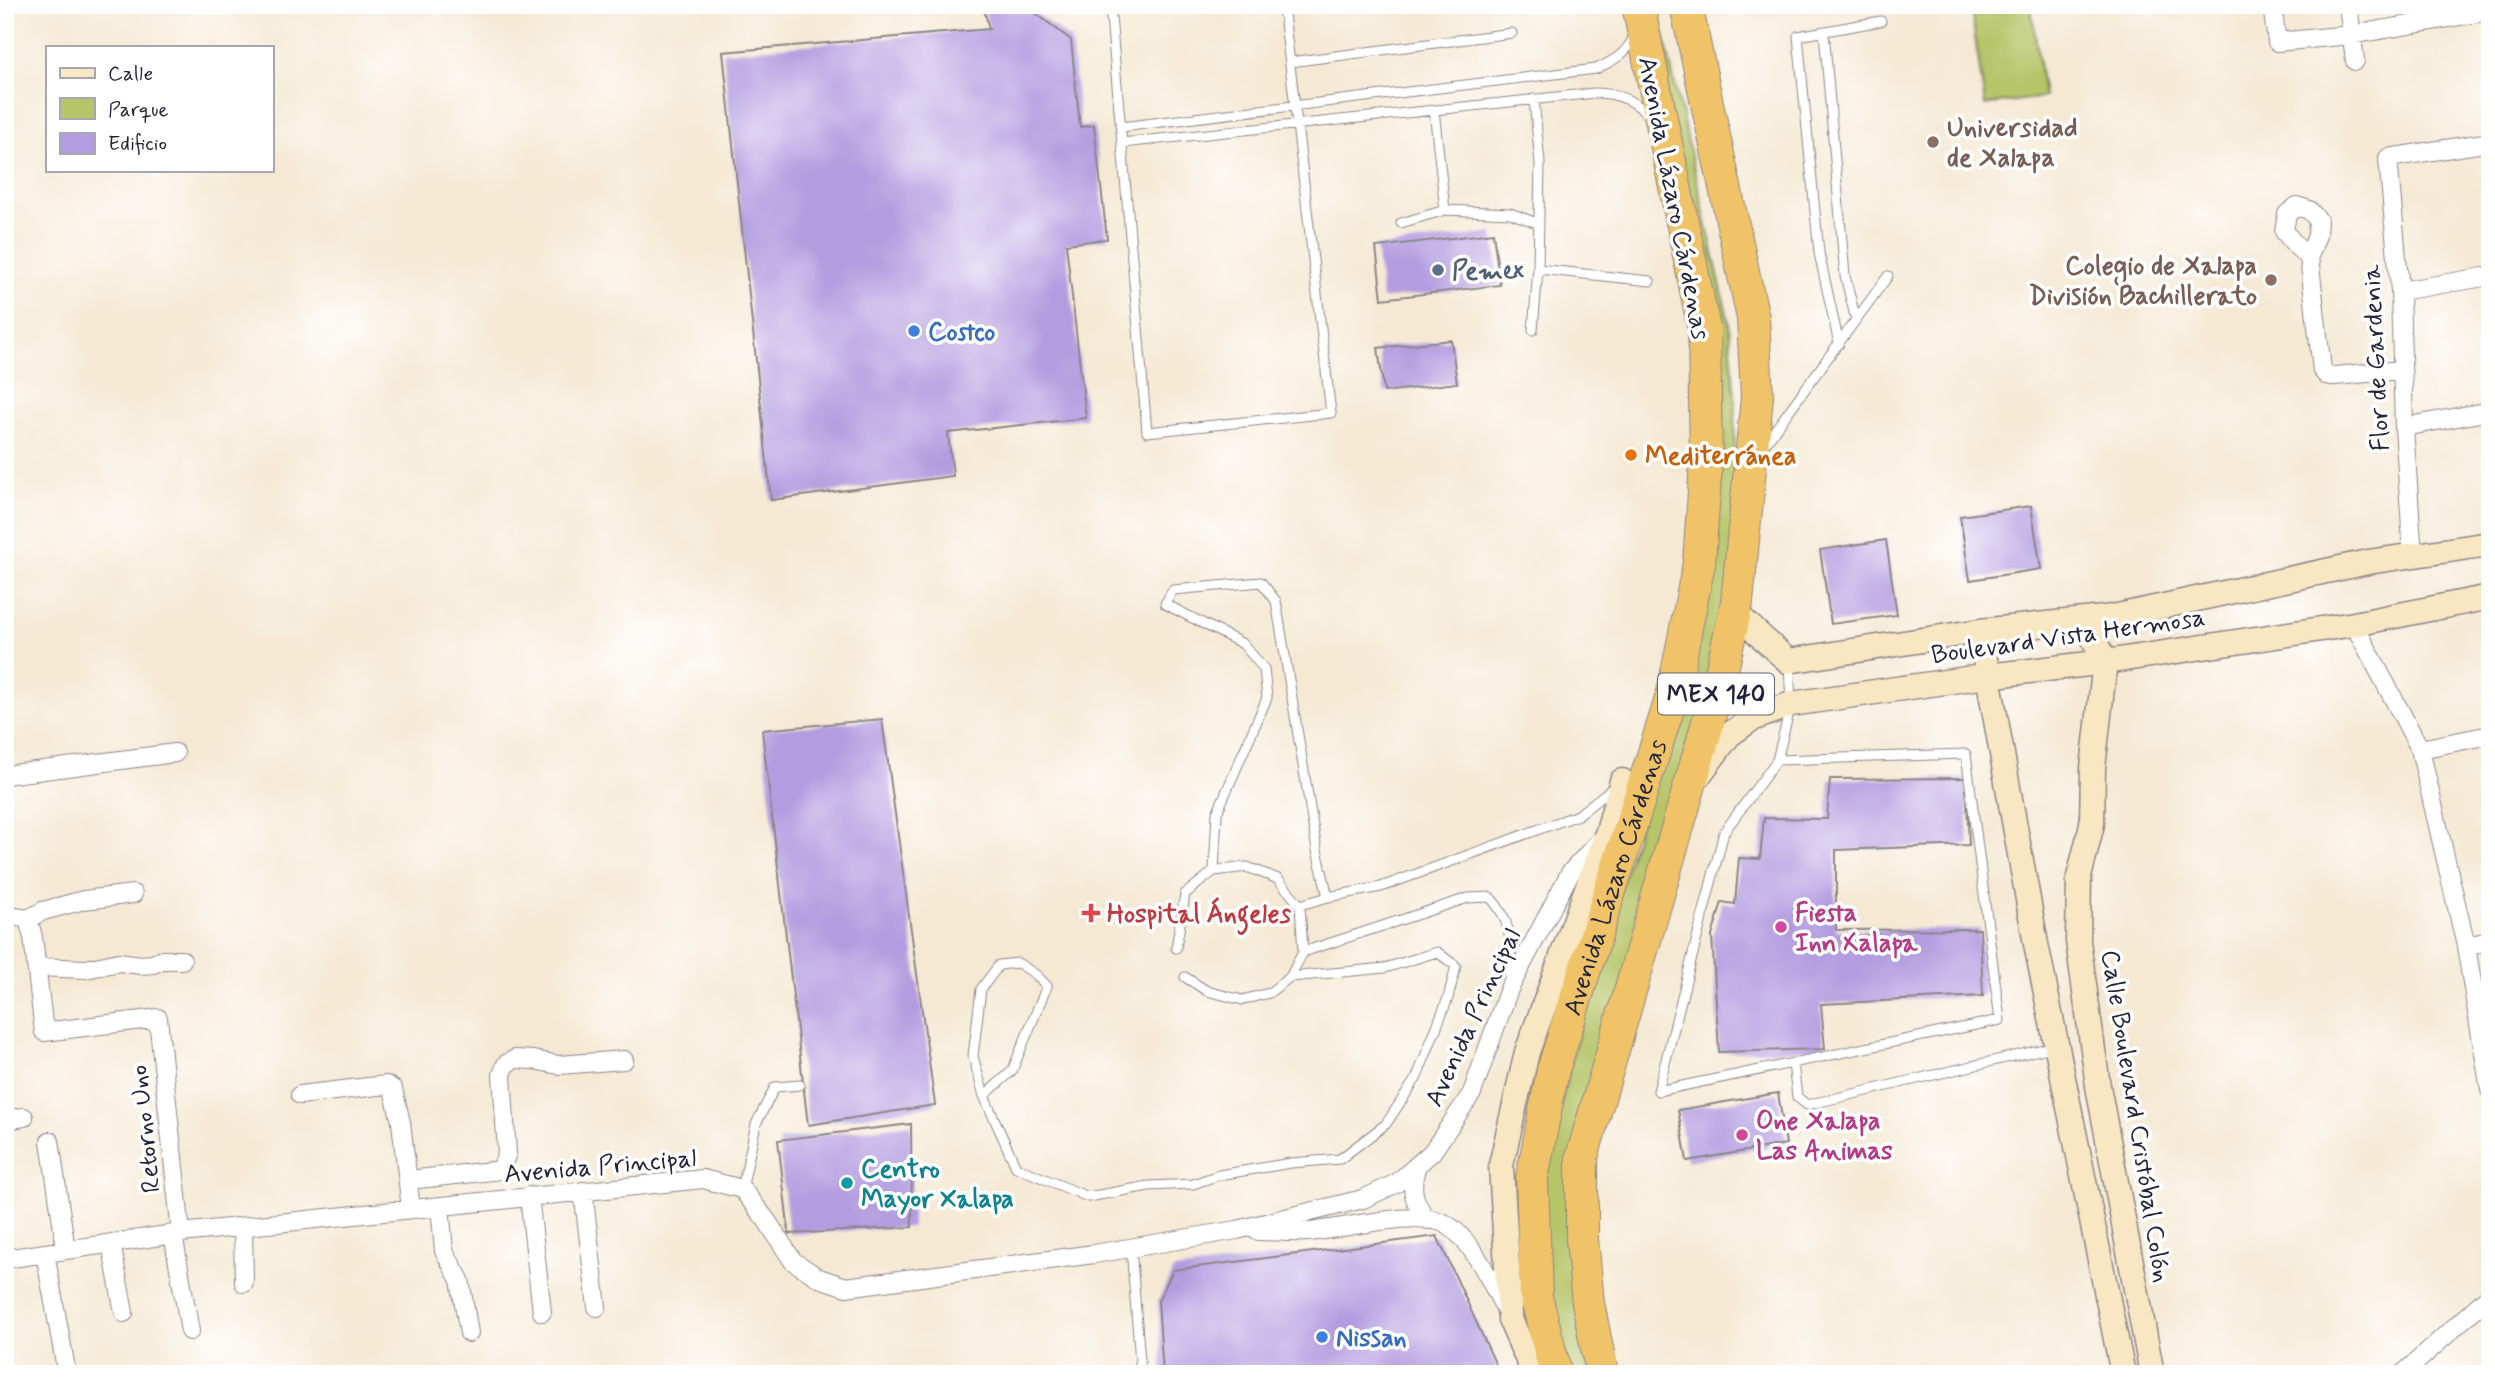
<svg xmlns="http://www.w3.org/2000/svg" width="2495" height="1379" font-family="Mynerve,sans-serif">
<rect width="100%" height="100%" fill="#fff"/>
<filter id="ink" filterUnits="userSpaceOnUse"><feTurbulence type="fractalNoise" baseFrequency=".0143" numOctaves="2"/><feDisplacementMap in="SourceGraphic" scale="14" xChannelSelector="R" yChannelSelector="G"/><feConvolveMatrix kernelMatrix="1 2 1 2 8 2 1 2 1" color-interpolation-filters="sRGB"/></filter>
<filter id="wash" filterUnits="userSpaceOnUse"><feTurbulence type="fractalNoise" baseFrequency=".00686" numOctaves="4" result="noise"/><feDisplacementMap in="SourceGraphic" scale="28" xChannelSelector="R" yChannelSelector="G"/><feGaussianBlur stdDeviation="1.57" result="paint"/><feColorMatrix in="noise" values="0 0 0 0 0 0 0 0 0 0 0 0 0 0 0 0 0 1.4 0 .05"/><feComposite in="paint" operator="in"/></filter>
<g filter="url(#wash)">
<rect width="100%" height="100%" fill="#f5e9d4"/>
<!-- green -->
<path fill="#b5c567" stroke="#6c7451" stroke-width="2" d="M1643,5h16l1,14 69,304 6,75 -2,202 -159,558 23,216h-28l-25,-78 -1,-120 42,-171 94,-313 32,-361z
M2031,7l13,90 -59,8 -13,-90z"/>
<g id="blocks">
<!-- building -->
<path fill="#b39de0" d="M983,5h42l46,35 9,87 14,-2 13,114 -41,5 20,174 -138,15 5,43 -182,24 -48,-448 266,-23z
M1493,233l7,52 -118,14 -6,-52z
M1451,340l6,43 -73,9 -6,-44z
M2031,506l10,63 -71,11 -10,-64z
M1886,540l11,75 -66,9 -11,-74z
M882,719l53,386 -127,20 -46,-395z
M1966,778l3,67 -133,5v80l144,-1 3,67 -162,8 4,45 -106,3 -7,-116 10,-34 13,2 4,-46 21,1 4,-41 63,1 3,-40z
M1778,1093l8,51 -99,17 -9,-51z
M911,1124l1,103 -123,7 -11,-94z
M1437,1236l63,138h-337l-5,-73 15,-31z"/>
</g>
</g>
<g filter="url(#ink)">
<use href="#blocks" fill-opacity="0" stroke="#8c8688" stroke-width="2"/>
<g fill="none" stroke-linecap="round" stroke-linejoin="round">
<!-- lane casing -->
<g stroke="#8c8688" stroke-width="11">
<path id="lane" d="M1110,5l37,427 184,-19 -48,-408
M1824,32l21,244 11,44
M1290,62l222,-29
M1434,110l11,100
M1121,127l475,-58c17,-8 31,-15 38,-33
M1122,143l473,-50c21,0 40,7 54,23
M1401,223l44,-13 65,3 27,10
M1538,269l112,12
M1533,330l5,-61 2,-105 -6,-65
M1839,344l-20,-91 -21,-217 83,-15
M1761,449l127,-173
M1777,760l189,-6 34,266 -342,71 66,-259 53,-72 14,-56 -2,-41
M1214,871l3,-58 50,-115 -3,-29 -21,-25 -78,-40 8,-14 88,-8 15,19 41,249 11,47
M1300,905l28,-8 53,-10 197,-72 37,-29
M1176,948l9,-54 29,-23 33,-4 31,12 22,26 3,47 -13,25 -21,16 -27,7 -35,-9 -22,-14
M1303,952l165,-54 22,-1c25,27 20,49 19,84
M1793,1063l4,34 10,8 249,-59
M984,1096l28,-25 35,-85 -12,-12 -17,-11 -19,2 -18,24 -8,67 11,40 32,71 72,30 61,-11 44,-2 26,-9 72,-12 49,-4 46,-35 31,-47 31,-79 8,-32 -19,-14 -52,16 -95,9
M742,1189l14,-65 19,-37 25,-2
M1131,1248l10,126"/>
</g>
<!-- street casing -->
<g stroke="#8c8688" stroke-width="20">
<path id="street" d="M2272,5l5,37 74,-7 139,-24
M2348,5l7,56
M2309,257l-12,-10 -13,-16 3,-17 10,-8 12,4 9,10 -1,15 -8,22 13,113 4,5 8,1 68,-6
M2400,291l90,-15
M2404,427l86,-16
M2413,556l-9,-129 -4,-136 -12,-133 102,-16
M2354,624l66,125 46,197 24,144
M2420,749l70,-14
M5,775l170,-22
M5,915l23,4 15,-8 41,-11 49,-6
M28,919l5,18 11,95 114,-14 23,215
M2466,946l24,-5
M37,967l49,2 33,-7 22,3 12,-1 9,-4h20
M300,1095l86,-10 7,4 8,33 10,87
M5,1120l19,-3
M50,1141l16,109
M1417,1165c-7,22 -5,37 11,55
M501,1170l6,-17 -5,-78 4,-11 9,-5 18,1 26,5 65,-5
M409,1180l92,-10
M583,1191l14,116
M529,1196l13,116
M440,1206l4,45 16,29 9,53
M243,1227l1,56
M1258,1231c16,0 33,2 49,1 34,-2 109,-24 139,-8 27,16 46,61 61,88
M173,1234l17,97
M111,1243l13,70
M45,1253l22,121
M5,1259l176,-26 522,-54 39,10 25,32 26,40 26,17 27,9 248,-33 143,-24 126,-31 34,-16 35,-31 40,-59 37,-104 61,-116 33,-36
M2403,1374l87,-79"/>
</g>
<!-- secondary casing -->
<g stroke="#8c8688" stroke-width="27">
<path id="secondary" d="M1734,612l54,49 192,-30 133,-14 255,-55 122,-18
M2085,621l20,41 -12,106 -1,56 -13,53 -1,64 20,145 54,288
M1980,631l56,313 87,430
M1696,779l33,-44 21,-15 41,-16 196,-28 118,-14 249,-38 136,-27
M1534,1374l-24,-55 -9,-154 26,-113 81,-221 14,-50"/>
</g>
<!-- highway casing -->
<g stroke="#8c8688" stroke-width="34">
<g id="highway">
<path id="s1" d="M1556,1374l-20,-78 -4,-118 21,-108 120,-377 26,-130 7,-100 -2,-134 -66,-324"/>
<path d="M1602,1374l-14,-71 -6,-64v-82l136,-469 19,-86 20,-205 -4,-79 -67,-313"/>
</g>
</g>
<!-- lane -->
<use href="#lane" stroke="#fff" stroke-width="9"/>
<!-- street -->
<use href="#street" stroke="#fff" stroke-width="18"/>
<!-- secondary -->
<use href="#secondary" stroke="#f9e7c3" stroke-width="24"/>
<!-- highway -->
<use href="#highway" stroke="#f1c369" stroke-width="32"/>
</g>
</g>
<!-- markers -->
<g fill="#8d6e63" stroke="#fff" stroke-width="2.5">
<circle cx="1933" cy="142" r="7"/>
<circle cx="2271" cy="280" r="7"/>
</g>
<circle fill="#5c6f8a" stroke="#fff" stroke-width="2.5" cx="1438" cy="270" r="7"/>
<g fill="#3f7fe0" stroke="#fff" stroke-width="2.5">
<circle cx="914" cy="331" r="7"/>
<circle cx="1322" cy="1337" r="7"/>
</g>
<circle fill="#e8710a" stroke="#fff" stroke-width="2.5" cx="1631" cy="455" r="7"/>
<path fill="#e0444e" stroke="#fff" stroke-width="2.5" d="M1087.5 902.5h7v7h7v7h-7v7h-7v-7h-7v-7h7z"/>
<g fill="#d1479c" stroke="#fff" stroke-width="2.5">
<circle cx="1781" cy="927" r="7"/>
<circle cx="1742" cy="1135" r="7"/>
</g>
<circle fill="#0f9aa8" stroke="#fff" stroke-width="2.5" cx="847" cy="1183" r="7"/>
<g text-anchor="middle" stroke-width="7" stroke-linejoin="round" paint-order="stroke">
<!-- shield labels -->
<rect fill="#fff" stroke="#646476" stroke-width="2" x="1658" y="673.5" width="116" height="41" rx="5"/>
<g font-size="24" font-weight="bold" fill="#22223b">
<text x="1716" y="702">MEX 140</text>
</g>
<!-- education labels -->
<g font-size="26" font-weight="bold" fill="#785e54" stroke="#fff" text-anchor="start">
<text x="1947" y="136">Universidad<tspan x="1947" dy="30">de Xalapa</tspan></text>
<text x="2257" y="274" text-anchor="end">Colegio de Xalapa<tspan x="2257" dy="30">División Bachillerato</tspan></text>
</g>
<!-- street labels -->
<g font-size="26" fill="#22223b" stroke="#fff">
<text transform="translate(1675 198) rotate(79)" y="9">Avenida Lázaro Cárdenas</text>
<text transform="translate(2375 358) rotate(-93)" y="9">Flor de Gardenia</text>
<text transform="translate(2068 635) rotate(-8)" y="9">Boulevard Vista Hermosa</text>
<text dy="9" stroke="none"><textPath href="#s1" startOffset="511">Avenida Lázaro Cárdenas</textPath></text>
<text transform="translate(1472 1017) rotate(-65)" y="9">Avenida Principal</text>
<text transform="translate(2137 1116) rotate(81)" y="9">Calle Boulevard Cristóbal Colón</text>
<text transform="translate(144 1129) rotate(-96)" y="9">Retorno Uno</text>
<text transform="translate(600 1165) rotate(-5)" y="9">Avenida Principal</text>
</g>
<!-- service labels -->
<g font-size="26" font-weight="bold" fill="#4e5e75" stroke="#fff" text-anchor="start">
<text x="1452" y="279">Pemex</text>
</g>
<!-- shop labels -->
<g font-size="26" font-weight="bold" fill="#366cbe" stroke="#fff" text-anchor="start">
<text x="928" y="340">Costco</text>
<text x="1336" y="1346">Nissan</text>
</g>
<!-- food labels -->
<g font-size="26" font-weight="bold" fill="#c56008" stroke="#fff" text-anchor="start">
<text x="1645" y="464">Mediterránea</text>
</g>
<!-- hotel labels -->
<g font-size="26" font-weight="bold" fill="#b23c85" stroke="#fff" text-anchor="start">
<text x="1795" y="921">Fiesta<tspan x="1795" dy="30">Inn Xalapa</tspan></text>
<text x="1756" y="1129">One Xalapa<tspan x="1756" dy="30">Las Animas</tspan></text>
</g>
<!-- health labels -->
<g font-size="26" font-weight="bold" fill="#be3a42" stroke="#fff" text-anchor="start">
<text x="1107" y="922">Hospital Ángeles</text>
</g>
<!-- culture labels -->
<g font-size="26" font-weight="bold" fill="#0d838f" stroke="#fff" text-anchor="start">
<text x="861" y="1177">Centro<tspan x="861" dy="30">Mayor Xalapa</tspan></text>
</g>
</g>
<!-- margin -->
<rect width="2495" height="1379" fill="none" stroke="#fff" stroke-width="28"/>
<!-- legend -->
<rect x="46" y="46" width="228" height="126" fill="#ffffff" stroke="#a7a7b1" stroke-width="2"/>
<rect x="60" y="68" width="35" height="10" fill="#f9e7c3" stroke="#a7a7b1" stroke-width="2"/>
<text x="108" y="80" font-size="21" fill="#22223b">Calle</text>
<rect x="60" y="98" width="35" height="21" fill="#b5c567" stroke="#a7a7b1" stroke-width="2"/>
<text x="108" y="116" font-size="21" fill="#22223b">Parque</text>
<rect x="60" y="133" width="35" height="21" fill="#b39de0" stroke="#a7a7b1" stroke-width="2"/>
<text x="108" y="150" font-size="21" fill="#22223b">Edificio</text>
</svg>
